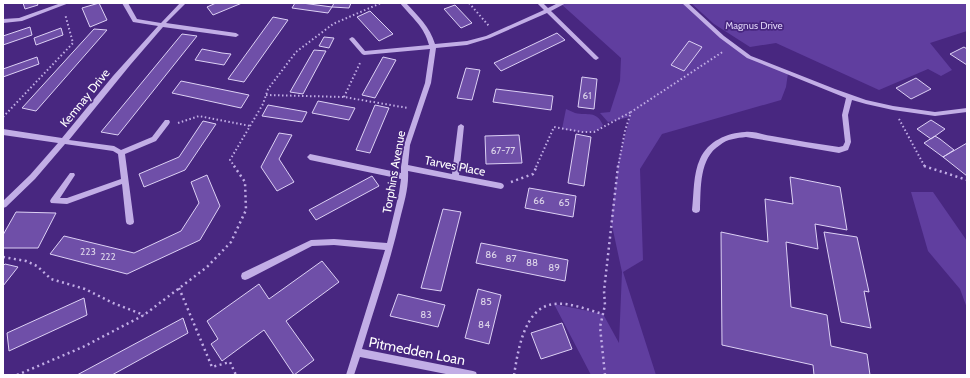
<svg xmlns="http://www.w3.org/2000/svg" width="970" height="378" font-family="Cabin,sans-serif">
<rect width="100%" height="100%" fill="#482780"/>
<!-- green -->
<path fill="#603e9f" d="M560,3h125l14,14 50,40 39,16 -2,14 -5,13 -119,34 -22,35 3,91 -20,12 33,103h-65l-37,-71 49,10 16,29 3,-71 -11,-51 8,-63 11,-41 -22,5 -8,-9 10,-1 10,-31 1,-23z
M691,3h276v28l-37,12 22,27 -11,6 -13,-7 -49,21 -103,-47 -26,4 -36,-23z
M566,109c3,1 6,3 9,4 13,3 21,-3 28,12l-3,4c-12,5 -25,2 -38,0z
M911,192h22l34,49v67l-7,-19 -32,-38z"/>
<!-- building -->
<path fill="#6f4fa8" stroke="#ddd1f5" d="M23,3h14l1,2 -13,4z
M99,3l8,17 -17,7 -8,-19z
M216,3h26l-29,12 -6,-8z
M295,3h7l30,4 -4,6 -36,-5z
M334,3h17l-2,5 -17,-1z
M455,5l17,18 -11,5 -17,-19z
M370,11l23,23 -14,7 -22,-24z
M273,17l15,3 -44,62 -16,-3z
M30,27l2,8 -29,10v-9z
M61,28l2,7 -27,10 -2,-7z
M94,29l13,1 -71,81 -14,-3z
M557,33l8,7 -64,31 -7,-8z
M182,34l15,2 -79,99 -17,-3z
M324,37l10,1 -5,10 -10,-2z
M689,41l13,6 -18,24 -13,-6z
M964,47l3,2v16l-17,-11z
M202,49l20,4 9,1 -7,11 -29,-5z
M314,50l12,1 -23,43 -13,-2z
M37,57l2,7 -36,13v-8z
M383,57l13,3 -21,38 -13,-3z
M466,68l14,2 -8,30 -15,-2z
M582,77l15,2 -3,30 -16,-2z
M916,78l15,11 -20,10 -15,-11z
M181,81l68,14 -8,13 -69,-15z
M496,89l57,7 -2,14 -58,-8z
M318,101l26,5 11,2 -6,12 -37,-7z
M268,105l39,7 -5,10 -40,-6z
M375,105l14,3 -19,45 -14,-3z
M931,120l14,9 -14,10 -14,-10z
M203,121l13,3 -31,46 -41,17 -5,-13 40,-17z
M279,133l13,2 -13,24 15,23 -17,9 -16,-24z
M576,134l15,3 -7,49 -16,-3z
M519,135l3,28 -36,1 -1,-28z
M935,136l5,3 14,11 -11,7 -19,-14z
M967,143v33l-24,-19z
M207,175l13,31 -20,34 -73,34 -77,-20 14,-18 70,17 47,-22 18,-28 -8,-21z
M372,176l7,10 -63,34 -7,-10z
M790,177l50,10 7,43 -32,-6 3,25 -32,-7 5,65 36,8 4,31 36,8 3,21h-56l-1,-10 -91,-20 -1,-113 47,10 -3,-43 28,5z
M529,188l47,8 -3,21 -48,-9z
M443,209l18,3 -20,79 -20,-3z
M16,212l40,1 -18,35h-35v-13z
M824,232l33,5 12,55 -5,-1 7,37 -30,-6z
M481,243l87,17 -3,21 -89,-18z
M322,261l17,21 -53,39 28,39 -20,15 -30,-45 -42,31 -11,-17 7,-5 -11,-18 52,-37 10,15z
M5,264l13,3 -15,19v-20z
M478,289l23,6 -12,49 -24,-6z
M398,294l47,11 -7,22 -48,-11z
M84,298l3,17 -78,36 -2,-18z
M183,318l5,15 -76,42h-35z
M562,323l10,26 -31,10 -10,-26z"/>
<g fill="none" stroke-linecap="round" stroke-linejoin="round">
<!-- path-far1 -->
<path stroke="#c2aee6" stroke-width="2" stroke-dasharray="1.5 2.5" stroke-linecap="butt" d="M469,3l20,23
M266,95l78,2 64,11
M344,97l16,-34
M3,117l70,-74 -8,-29
M899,119l26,48
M178,123l21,-7 51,10
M235,167l-5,-7 33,-56 5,-15 28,-37 37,-28 48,-21
M536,167l18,-40 28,5h12l37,-20
M618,167l7,-36 6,-19 93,-61"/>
<!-- path -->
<path stroke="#c2aee6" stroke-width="2.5" stroke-dasharray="2 3.5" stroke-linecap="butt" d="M924,166l43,14
M511,182l22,-8 4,-8
M3,257l23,4 11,5 14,13 34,10 28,14 31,12
M179,288l33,79 18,-5 6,13
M17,375l66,-28 61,-32 63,-48 24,-25 15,-32 -1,-28 -11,-16
M514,375c4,-24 10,-68 40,-71 16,-2 34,6 49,10
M605,375l-5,-48 5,-22 -1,-14 14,-125"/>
<!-- minor -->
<path fill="#c2aee6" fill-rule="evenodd" d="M61,3h8l-47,18 -19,2v-4l16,-1z
M122,3h6l9,16 24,4 19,-20h6l-20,20 70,10 3,2 -3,2 -73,-10 -32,37 -62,76 45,6 7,4 31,-13 13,-17h4l1,2 -1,2 -13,17 -31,13 9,68 -1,2 -3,1 -3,-1 -1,-2 -4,-38 -55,20 -16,-1 -1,-2 1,-2 19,-26h4l1,2 -15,23h7l54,-19 -3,-25 -5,-3 -48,-7 -30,35 -29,28 -3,1v-7l27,-26 28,-32 -55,-8v-6l59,9 51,-62 45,-50 -25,-4z
M400,3h6c12,13 24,24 29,41l32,-3 19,-5 58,-26 -7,-7h6l5,5 10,-5h8l-15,8 48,47 -3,2 -2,-1 -47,-46 -57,25 -23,7 -31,3 -5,35 -21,62 -2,20 44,9 6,-48 3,-2 3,2 -5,49 42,8 2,1 1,2 -1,2 -2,1 -93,-18c1,16 -4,32 -8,48 -10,44 -25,87 -38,130l111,22 3,1 1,3h-26l-91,-18 -6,18h-8l39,-125 -51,-5 -22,1 -64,33 -3,1 -3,-1 -1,-3 1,-3 69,-33 23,-1 53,4 12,-50 2,-14 -91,-19 -3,-3 3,-3 91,19v-6l3,-22 21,-62 5,-34 -66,6 -2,-1 -13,-15 3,-2 2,1 11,13 64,-6c-5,-19 -17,-27 -29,-42z
M682,3h6l36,33 27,20 84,33 31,11 27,6 42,6 32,-4v4l-32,4 -42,-6 -27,-6 -14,-4 -4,15 3,27 -3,8 -9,3 -93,-16c-9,1 -19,2 -26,8 -21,13 -19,43 -20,65l-1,2 -3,1 -3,-1 -1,-2c2,-17 1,-36 8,-51 8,-18 27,-26 45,-27 9,-1 19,3 27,4 23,4 45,8 67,11l4,-1 2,-4 -3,-27 4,-17 -99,-40 -27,-20z"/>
</g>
<g text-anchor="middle" stroke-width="3.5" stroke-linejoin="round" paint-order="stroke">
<!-- far-park labels -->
<g font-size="10" fill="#ddd1f5" stroke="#482780">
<text x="754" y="29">Magnus Drive</text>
</g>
<!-- number labels -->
<g font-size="10" fill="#dbd3e9">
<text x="587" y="99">61</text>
<text x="503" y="154">67-77</text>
<text x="539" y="204">66</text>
<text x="564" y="206">65</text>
<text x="88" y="255">223</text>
<text x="491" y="258">86</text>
<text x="108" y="260">222</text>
<text x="511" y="262">87</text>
<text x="532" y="266">88</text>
<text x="554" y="271">89</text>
<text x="486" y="305">85</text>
<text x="426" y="318">83</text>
<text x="484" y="328">84</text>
</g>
<!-- street labels -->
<g font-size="12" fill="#fff" stroke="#482780">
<text transform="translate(85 98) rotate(-51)" y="4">Kemnay Drive</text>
<text transform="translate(455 166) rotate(11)" y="4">Tarves Place</text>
<text transform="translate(394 172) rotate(-80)" y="4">Torphins Avenue</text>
</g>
<!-- near-street labels -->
<g font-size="14" fill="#fff" stroke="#482780">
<text transform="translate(417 351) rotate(11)" y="5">Pitmedden Loan</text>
</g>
</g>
<!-- border -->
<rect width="970" height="378" fill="none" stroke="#ffffff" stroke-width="8"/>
</svg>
